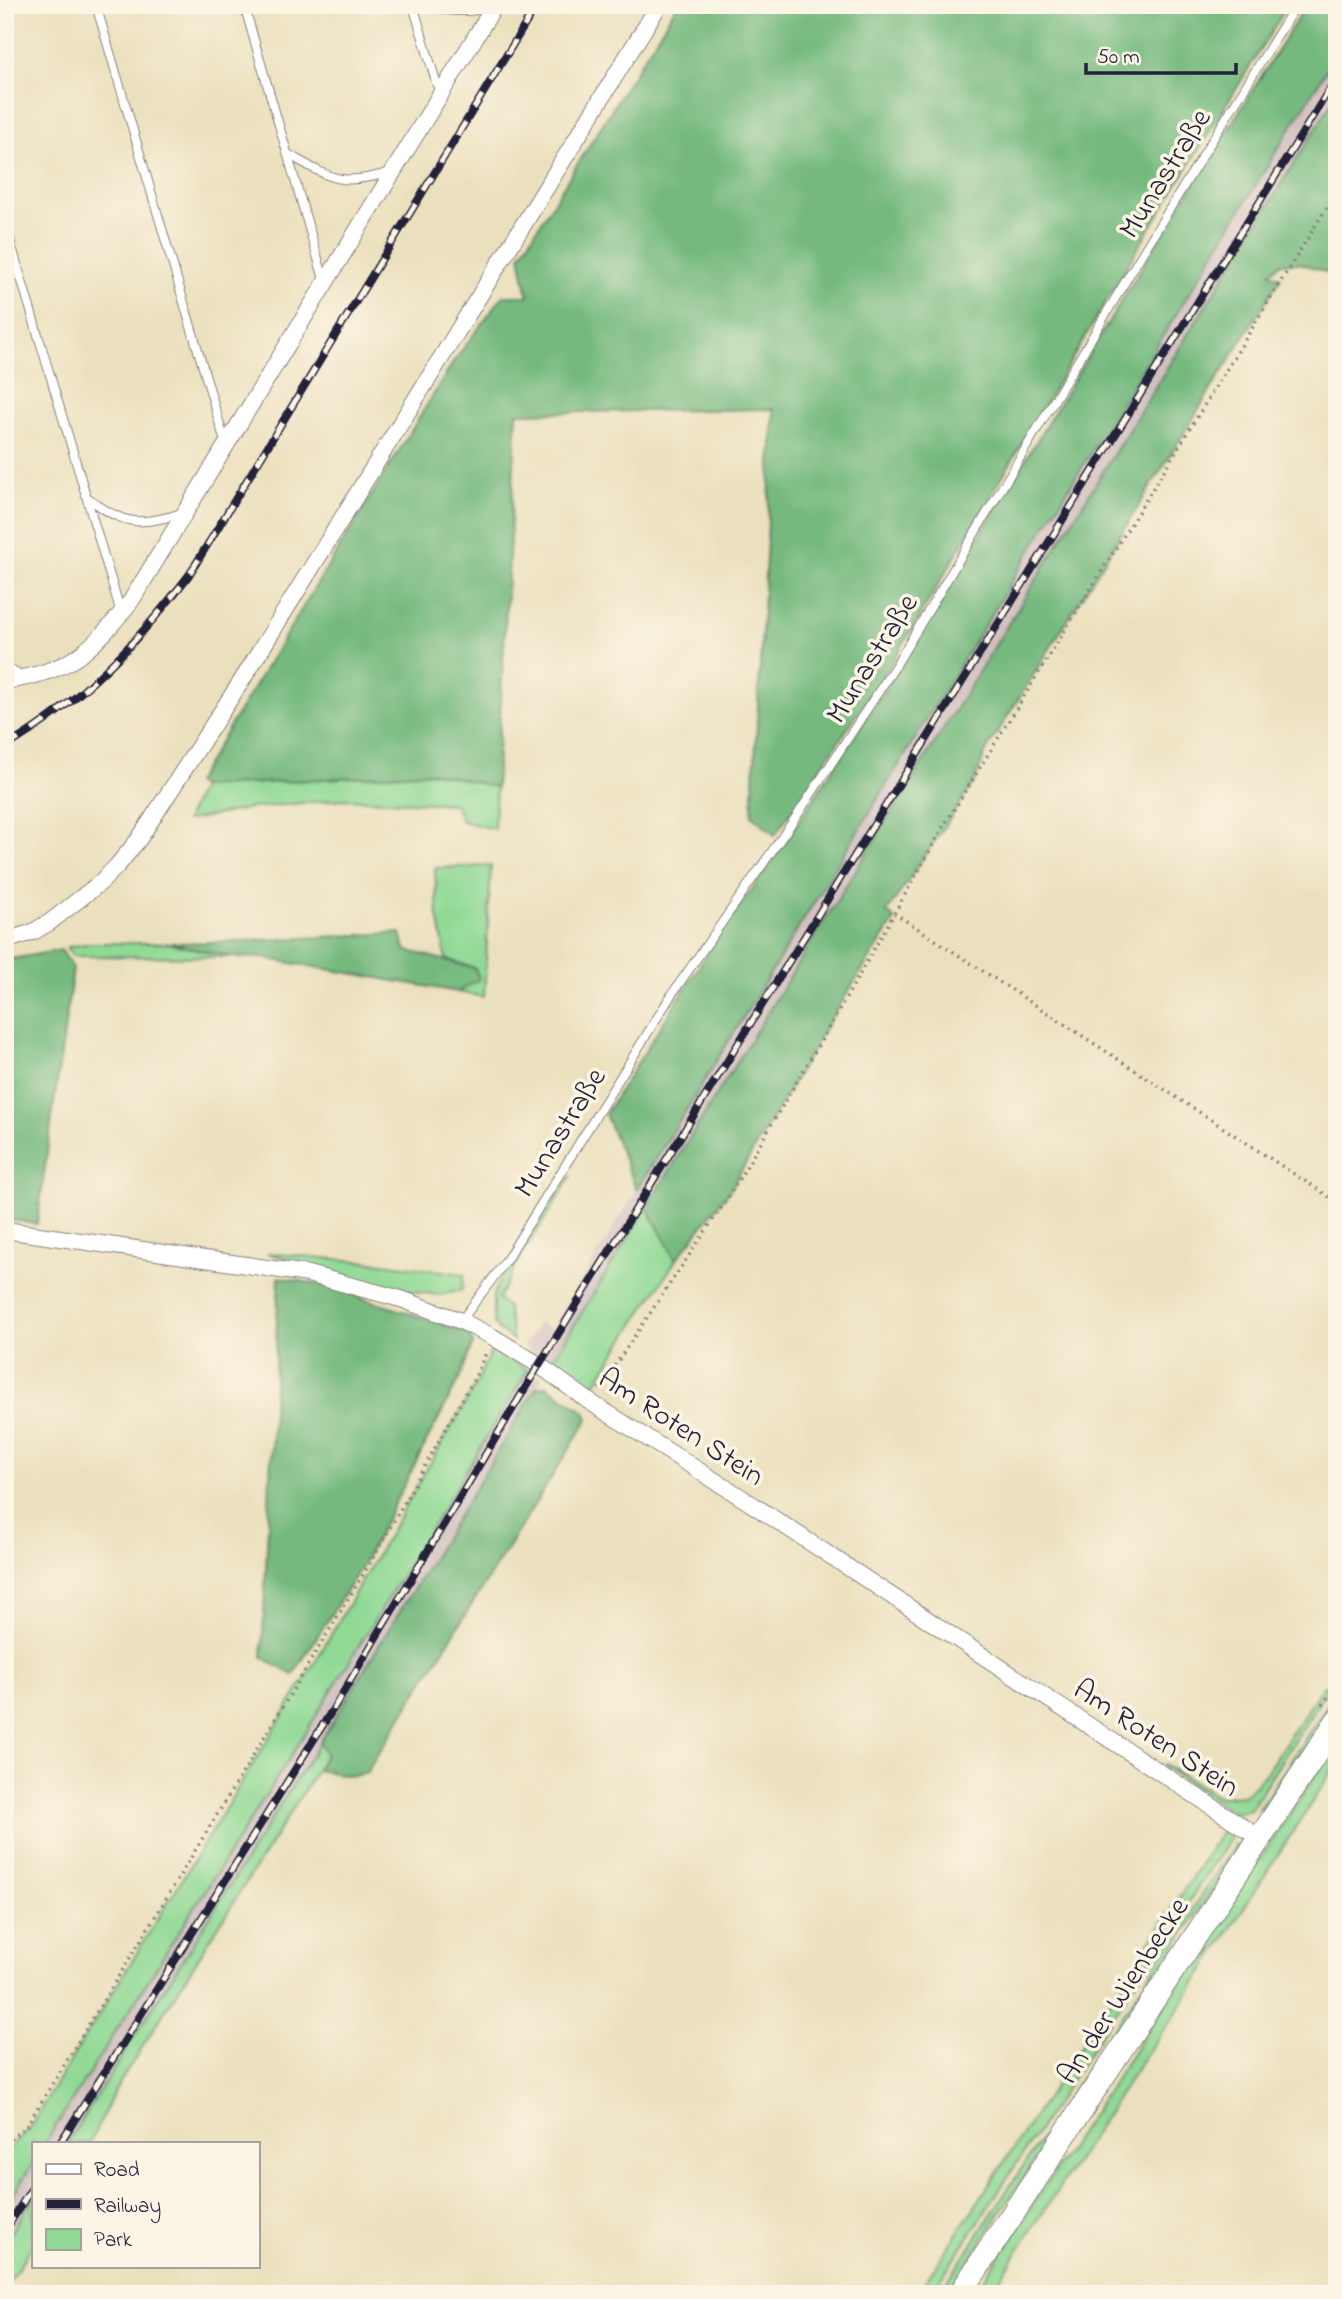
<svg xmlns="http://www.w3.org/2000/svg" width="1342" height="2299" font-family="'Indie Flower',sans-serif">
<rect width="100%" height="100%" fill="#fcf5e5"/>
<filter id="ink" filterUnits="userSpaceOnUse"><feTurbulence type="fractalNoise" baseFrequency=".0143" numOctaves="2"/><feDisplacementMap in="SourceGraphic" scale="14" xChannelSelector="R" yChannelSelector="G"/><feConvolveMatrix kernelMatrix="1 2 1 2 8 2 1 2 1" color-interpolation-filters="sRGB"/></filter>
<filter id="wash" filterUnits="userSpaceOnUse"><feTurbulence type="fractalNoise" baseFrequency=".00686" numOctaves="4" result="noise"/><feDisplacementMap in="SourceGraphic" scale="28" xChannelSelector="R" yChannelSelector="G"/><feGaussianBlur stdDeviation="1.57" result="paint"/><feColorMatrix in="noise" values="0 0 0 0 0 0 0 0 0 0 0 0 0 0 0 0 0 1.4 0 .05"/><feComposite in="paint" operator="in"/></filter>
<g filter="url(#wash)">
<rect width="100%" height="100%" fill="#ebe0bd"/>
<!-- industrial -->
<path fill="#d2bfbf" d="M1337,53v41l-787,1270 -27,-18 16,-23 13,6 242,-397z
M528,1370l14,8 -5,9 -217,355 -253,401h-22z
M33,2163v34l-28,45v-35z"/>
<!-- green -->
<path fill="#90d994" stroke="#597e68" stroke-width="2" d="M433,772l63,15 -2,42 -32,-8 -7,-17 -111,-5 -93,9 -65,13 15,-34z
M491,866l-7,131 -26,-5 21,-13 -4,-11 -29,-9 -8,-44 -3,-47z
M92,943h77l63,14 -159,-1 -6,-9z
M565,1174l6,3 -53,85 -20,37 9,8 6,33 -16,-11 -4,-9v-25l6,-14 12,-16 10,-21z
M647,1207l29,53 -85,130 -41,-26z
M267,1253l114,10 83,11 -2,16 -22,5 -52,-7 -51,-13z
M492,1349l36,21 -222,362 -261,411h-12v20l-28,44v-55l24,-24 275,-447 171,-295z
M1323,1686l6,1 -79,123 -14,3 -7,-3 -66,-44 1,-2 55,33 26,-2 20,-21z
M1337,1690v12l-65,98 -15,12z
M320,1742l6,12 -9,16 -202,320 -25,53h-23z
M1337,1742v21l-161,250 -32,44 -154,237h-16z
M1226,1824l6,6 1,4 -302,460h-14l265,-401z
M1236,1843l-1,10 -3,7 -285,434h-8z
M33,2197v47l-28,45v-47z"/>
<!-- forest -->
<path fill="#74b97e" stroke="#4b6e5c" stroke-width="2" d="M677,5h611l-152,246 -244,412 -117,172 -23,-20 22,-406 -257,4 -21,374 -64,-15 -231,15 -6,-4 259,-422 49,-65h25l-8,-40z
M1306,5h31v48l-700,1137 -32,-76 112,-176 61,-85 121,-185 252,-416z
M1337,94v182l-37,-13h-19l-11,10 11,4 -295,474 -11,30 -88,131 8,8 -64,98 -101,172 -54,70 -29,-53z
M401,933l4,17 70,18 4,11 -21,13 -195,-34 -31,-1 -63,-14c78,0 155,-7 232,-10z
M61,950l12,18 -36,256 -32,-5v-259z
M279,1277l48,9 141,47 5,10 -13,34 -97,187 -70,111 -31,-18z
M547,1386l38,26 3,7 -11,18 -211,336 -13,3 -36,-6 9,-16 -6,-12 217,-355z"/>
</g>
<g filter="url(#ink)">
<g fill="none" stroke-linecap="round" stroke-linejoin="round">
<!-- lane casing -->
<g stroke="#86817c" stroke-width="10">
<path id="lane" d="M96,5l130,440
M244,5l81,278
M413,5l27,90
M428,5c23,8 39,7 63,3
M288,154c44,25 52,33 103,18
M5,224l116,389
M85,495c36,30 53,32 97,18
M5,667l17,8
M461,1321l44,-59 167,-268 126,-180 98,-149 250,-418 150,-242"/>
</g>
<!-- street casing -->
<g stroke="#86817c" stroke-width="18">
<path id="street" d="M5,681c66,-9 86,-30 126,-80l364,-596
M5,941l28,-9 17,-10 50,-39 17,-17 22,-27 105,-162 415,-672
M5,1230l303,44 93,25 60,22 32,16 46,28 51,37 154,97 516,339"/>
</g>
<!-- secondary casing -->
<g stroke="#86817c" stroke-width="25">
<path id="secondary" d="M960,2294l377,-573"/>
</g>
<!-- path -->
<path stroke="#86817c" stroke-width="3.5" stroke-dasharray="2 5" stroke-linecap="butt" d="M894,913l443,289
M599,1389l130,-193 112,-189 104,-183 392,-633
M1323,1705l14,-22
M5,2144l22,-19 112,-182 231,-380 104,-184 13,-28"/>
<!-- lane -->
<use href="#lane" stroke="#fff" stroke-width="8"/>
<!-- street -->
<use href="#street" stroke="#fff" stroke-width="16"/>
<!-- secondary -->
<use href="#secondary" stroke="#fff" stroke-width="23"/>
<!-- rail casing -->
<g stroke="#22223b" stroke-width="8">
<path id="rail" d="M5,747c74,-43 132,-104 184,-172l348,-570
M60,2143l278,-442 201,-336 798,-1288
M5,2231l28,-45"/>
</g>
<!-- rail -->
<use href="#rail" stroke="#fcf5e5" stroke-width="5" stroke-dasharray="16" stroke-linecap="butt"/>
</g>
</g>
<g text-anchor="middle" stroke-width="7" stroke-linejoin="round" paint-order="stroke">
<!-- street labels -->
<g font-size="30" fill="#22223b" stroke="#fcf5e5">
<text transform="translate(1164 173) rotate(-58)" y="10">Munastraße</text>
<text transform="translate(871 658) rotate(-58)" y="10">Munastraße</text>
<text transform="translate(559 1132) rotate(-58)" y="10">Munastraße</text>
<text transform="translate(682 1426) rotate(33)" y="10">Am Roten Stein</text>
<text transform="translate(1157 1737) rotate(33)" y="10">Am Roten Stein</text>
<text transform="translate(1122 1990) rotate(-57)" y="10">An der Wienbecke</text>
</g>
</g>
<!-- margin -->
<rect width="1342" height="2299" fill="none" stroke="#fcf5e5" stroke-width="28"/>
<!-- legend -->
<rect x="32" y="2142" width="228" height="126" fill="#fcf5e5" stroke="#a5a1a1" stroke-width="2"/>
<rect x="46" y="2164" width="35" height="10" fill="#ffffff" stroke="#a5a1a1" stroke-width="2"/>
<text x="94" y="2176" font-size="21" fill="#22223b">Road</text>
<rect x="46" y="2199" width="35" height="10" fill="#22223b" stroke="#a5a1a1" stroke-width="2"/>
<text x="94" y="2212" font-size="21" fill="#22223b">Railway</text>
<rect x="46" y="2229" width="35" height="21" fill="#90d994" stroke="#a5a1a1" stroke-width="2"/>
<text x="94" y="2246" font-size="21" fill="#22223b">Park</text>
<!-- scale -->
<path d="M1086 63v10h150v-10" fill="none" stroke="#22223b" stroke-width="3.5"/>
<text x="1097" y="63" font-size="21" fill="#22223b" stroke="#fcf5e5" stroke-width="5" paint-order="stroke">50 m</text>
</svg>
